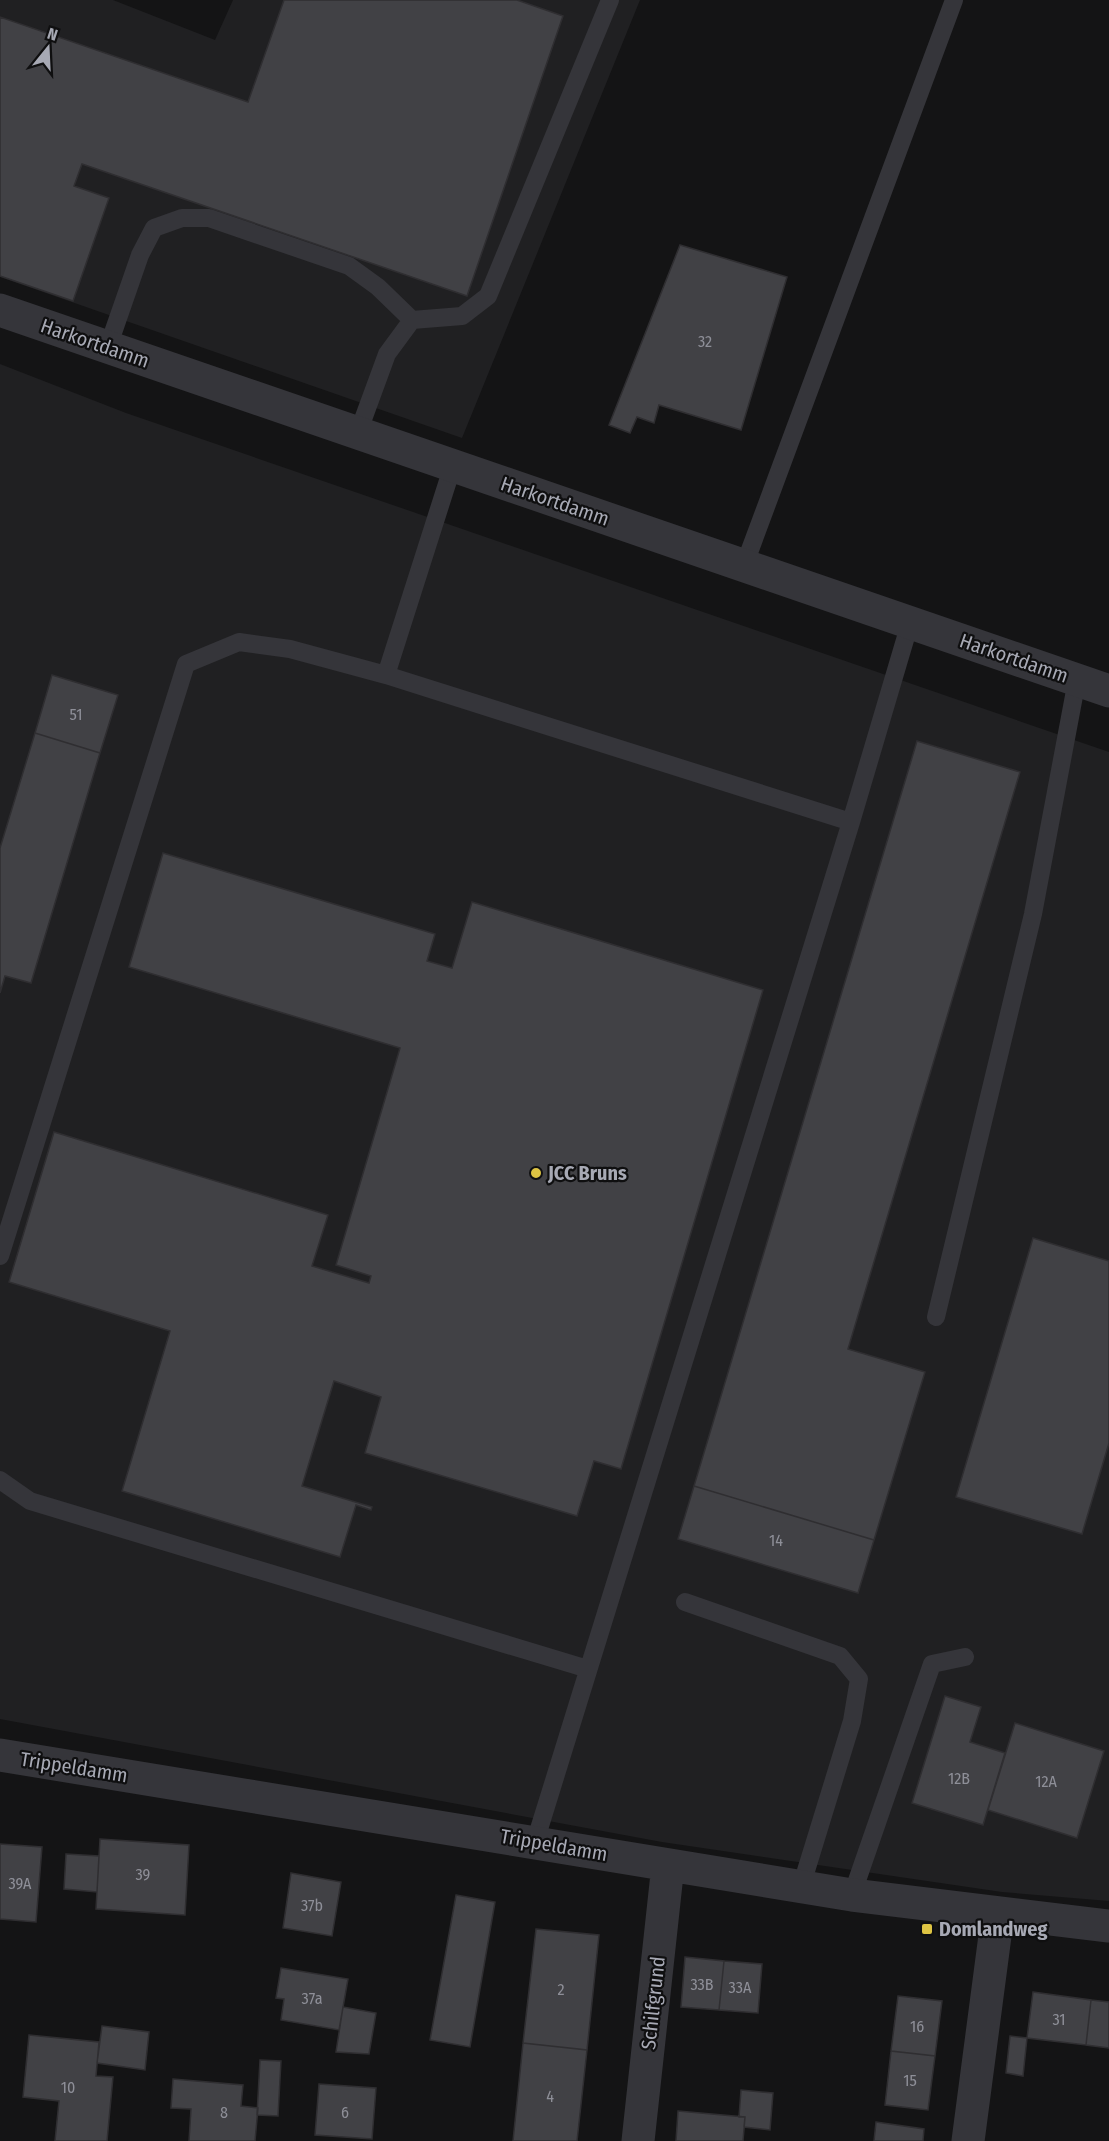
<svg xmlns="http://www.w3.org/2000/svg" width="1109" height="2141" font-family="'Fira Sans Condensed',sans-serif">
<rect width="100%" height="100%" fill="#141415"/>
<!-- built -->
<path fill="#202022" d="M0,0h113l102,40 18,-40h407l-178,438 -462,-161z
M0,364l126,49 983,339v1149l-107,-9 -340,-50 -662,-123z"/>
<!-- building -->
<path fill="#414145" stroke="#2f2e31" stroke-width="1.5" d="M284,0h233l46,16 -96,280 -385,-132 -8,22 35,12 -36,103 -73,-25v-259l248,85z
M680,245l107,32 -46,153 -82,-25 -5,18 -17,-6 -7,16 -21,-8z
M52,675l66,20 -18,58 -65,-20z
M35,733l65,20 -69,230 -26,-7 -5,17v-145z
M917,741l103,31 -172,577 77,23 -51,168 -180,-54z
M163,853l272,81 -8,27 25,7 20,-66 291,88 -142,479 -27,-8 -17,55 -212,-63 16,-56 -47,-16 -32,105 70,21 -1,3 -15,-5 -16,52 -218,-66 48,-160 -161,-49 45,-150 274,83 -16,51 57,17 2,-7 -35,-11 64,-217 -271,-81z
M1033,1238l76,23v182l-27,91 -126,-37z
M694,1486l180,54 -16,53 -180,-54z
M945,1696l36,11 -11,35 35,11 -22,72 -71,-22z
M1015,1723l89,28 -27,87 -89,-28z
M100,1839l89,6 -4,70 -89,-6z
M0,1844l42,3 -6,75 -36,-3z
M66,1854l33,2 -2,36 -33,-3z
M291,1873l50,9 -9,54 -49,-8z
M456,1895l39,7 -25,145 -40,-7z
M536,1929l63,6 -12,115 -64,-7z
M685,1957l39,4 -5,49 -38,-3z
M724,1961l38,3 -4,49 -39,-3z
M281,1968l67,11 -9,51 -58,-10 3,-21 -8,-1z
M1033,1992l58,8 -5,45 -59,-7z
M898,1996l44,5 -7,55 -44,-5z
M1091,2000l18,2v46l-23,-3z
M343,2007l33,6 -7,41 -33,-2z
M102,2026l47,6 -4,38 -48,-7z
M29,2035l70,7 -3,34 17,1 -6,64h-52l4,-40 -36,-4z
M1010,2036l17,2 -4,38 -17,-3z
M523,2043l64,7 -10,91h-64z
M891,2051l44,5 -7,54 -43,-5z
M260,2060l21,1 -3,55 -21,-1z
M173,2079l70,6 -2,21 17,2 -3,33h-66l2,-32 -20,-1z
M319,2084l57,4 -4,51 -57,-4z
M741,2090l32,3 -3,37 -26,-3 1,-10h-6z
M678,2111l67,6 -2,24h-67z
M876,2122l48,7 -1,12h-49z"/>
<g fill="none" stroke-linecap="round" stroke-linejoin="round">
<!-- service -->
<path stroke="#35353a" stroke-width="18" d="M108,347l32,-92 14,-27 28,-10h27l140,48 29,21 34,33
M358,433l29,-79 25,-34 50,-4 26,-20 122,-296
M744,566l210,-566
M386,675l465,147
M0,1256l186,-592 53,-22 51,7 96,26 67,-210
M936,1317l97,-403 44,-234
M0,1480l30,21 558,168
M685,1602l155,54 19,23 -7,42 -51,166
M535,1842l316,-1020 59,-199
M852,1895l80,-231 33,-7"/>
<!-- minor -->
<path stroke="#35353a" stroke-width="33" d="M0,310l1109,381
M0,1755l852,140 257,31
M638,2141l30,-276
M968,2141l30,-228"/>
</g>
<!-- markers -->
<g fill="#dec443" stroke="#0f0f10" stroke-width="2">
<circle cx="536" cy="1173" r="6"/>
<rect x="921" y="1923" width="12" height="12" rx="3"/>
</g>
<g text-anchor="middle" stroke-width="4.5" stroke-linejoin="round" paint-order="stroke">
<!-- number labels -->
<g font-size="16" fill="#8e8f98">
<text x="705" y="347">32</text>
<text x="76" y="720">51</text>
<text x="776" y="1546">14</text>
<text x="959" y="1784">12B</text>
<text x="1046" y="1787">12A</text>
<text x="143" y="1880">39</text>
<text x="20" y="1889">39A</text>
<text x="312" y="1911">37b</text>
<text x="702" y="1990">33B</text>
<text x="740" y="1993">33A</text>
<text x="561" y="1995">2</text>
<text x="312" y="2004">37a</text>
<text x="1059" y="2025">31</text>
<text x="917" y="2032">16</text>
<text x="910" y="2086">15</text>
<text x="68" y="2093">10</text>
<text x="550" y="2102">4</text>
<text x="224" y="2118">8</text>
<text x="345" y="2118">6</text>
</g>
<!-- street labels -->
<g font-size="20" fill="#a7a9b4" stroke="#0f0f10">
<text transform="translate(95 343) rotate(19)" y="7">Harkortdamm</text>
<text transform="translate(555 501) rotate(19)" y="7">Harkortdamm</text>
<text transform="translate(1014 658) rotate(19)" y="7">Harkortdamm</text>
<text transform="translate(74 1767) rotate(9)" y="7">Trippeldamm</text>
<text transform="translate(554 1845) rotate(10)" y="7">Trippeldamm</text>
<text transform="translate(653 2003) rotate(-84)" y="7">Schilfgrund</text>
</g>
<!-- poi labels -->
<g font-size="20" font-weight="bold" fill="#a7a9b4" stroke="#0f0f10" text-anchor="start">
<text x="548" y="1180">JCC Bruns</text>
<text x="939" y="1936">Domlandweg</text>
</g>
</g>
<!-- north arrow -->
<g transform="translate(48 48) rotate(18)" stroke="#0f0f10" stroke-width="4.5" paint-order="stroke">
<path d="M0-4.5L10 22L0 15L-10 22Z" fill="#a7a9b4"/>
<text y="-9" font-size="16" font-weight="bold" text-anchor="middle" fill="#a7a9b4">N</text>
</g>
</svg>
